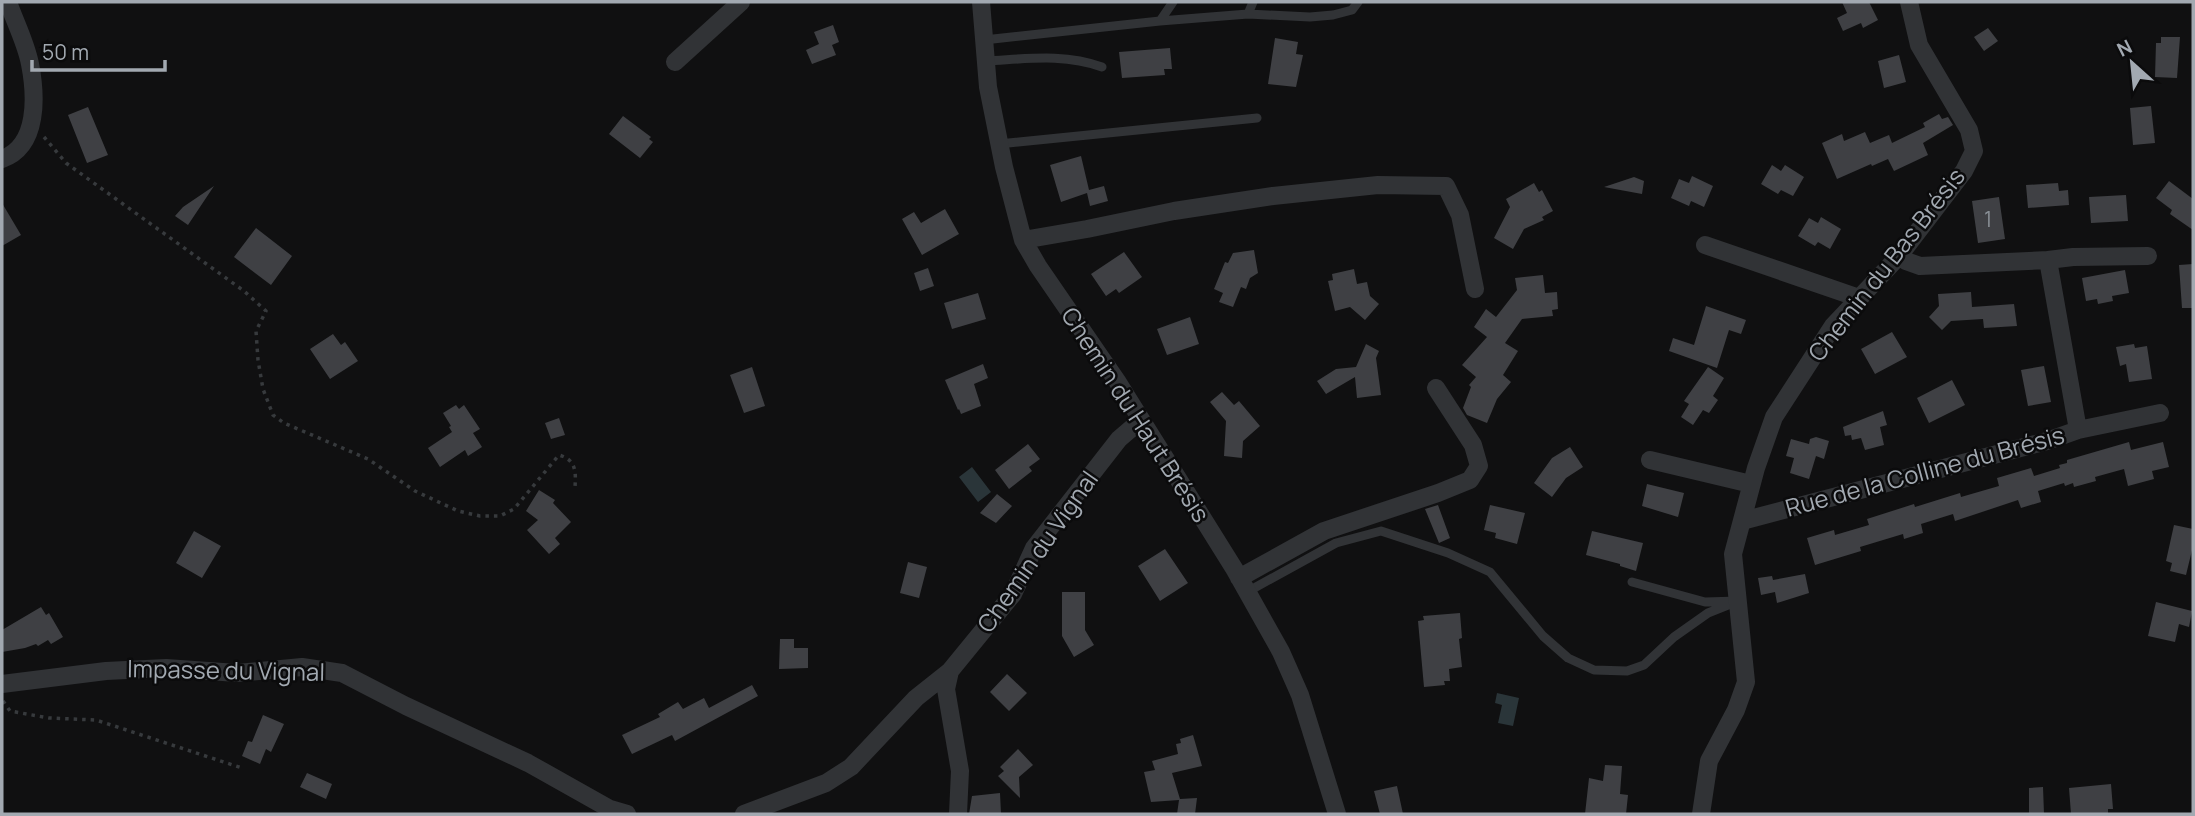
<svg xmlns="http://www.w3.org/2000/svg" width="2195" height="816" font-family="Manrope,sans-serif">
<rect width="100%" height="100%" fill="#101011"/>
<!-- water -->
<path fill="#2a3539" d="M972,467l19,25 -13,10 -19,-25z
M1497,693l22,5 -6,28 -15,-3 4,-18 -7,-2z"/>
<!-- building -->
<path fill="#3f4044" d="M1842,2h27l9,18 -15,8 -2,-5 -18,8 -6,-13 10,-5z
M833,25l6,17 -7,3 4,10 -24,9 -6,-14 13,-6 -5,-12z
M1988,28l10,13 -14,10 -10,-14z
M2161,37h19l-3,41 -22,-1 1,-34h5z
M1275,38l23,4 -2,12 7,1 -7,32 -28,-3z
M1170,48l2,21h-8l1,6 -43,3 -3,-26z
M1899,55l7,27 -22,6 -6,-27z
M2151,106l4,37 -22,2 -3,-37z
M88,107l20,48 -21,8 -19,-48z
M1939,114l3,5 6,-2 5,8 -30,18 5,12 -34,16 -6,-12 -16,7 -1,-2 -34,15 -15,-36 20,-9 2,7 21,-9 5,11 19,-8 3,8 33,-16 -2,-4z
M623,116l28,21 -2,2 4,3 -13,16 -31,-24z
M1081,156l8,34 15,-4 4,15 -18,5 -3,-13 -26,9 -11,-37z
M1772,165l9,6 4,-6 19,12 -11,19 -12,-6 -3,4 -17,-10z
M1692,176l21,10 -9,21 -13,-6 -2,5 -18,-8 8,-19 10,4z
M1634,177l10,4 -2,13 -38,-7z
M2169,181l24,18v31l-23,-16 2,-4 -16,-12z
M1534,183l5,9 3,-2 11,21 -11,6 2,3 -20,9 -11,20 -19,-11 16,-31 -4,-8z
M2058,183l1,8 9,-1 1,15 -41,3 -2,-23z
M214,186l-26,39 -13,-9 8,-9z
M2126,195l2,26 -37,2 -2,-26z
M1999,197l6,42 -27,4 -6,-42z
M2,203l19,32 -19,11z
M945,209l14,25 -37,21 -20,-36 12,-7 7,11z
M1821,217l20,12 -11,20 -12,-7 -3,4 -17,-10 11,-18 9,5z
M256,228l36,28 -21,29 -37,-28z
M1254,250l4,23 -8,5 -4,11 -5,-2 -8,20 -14,-5 4,-9 -9,-4 11,-27 3,1 5,-10z
M1124,252l18,25 -23,16 -3,-4 -10,7 -15,-22z
M2193,264v44h-11l-3,-43z
M928,268l6,18 -14,5 -6,-18z
M1354,269l3,15 10,-2 3,14 9,8 -14,16 -15,-13 -15,4 -7,-30 5,-1 -1,-6z
M2125,270l4,23 -17,3 1,5 -15,3 -1,-5 -11,2 -4,-23z
M1543,275l2,18 12,-1 1,17 -6,1 1,6 -31,3 -17,24 13,8 -15,24 8,7 -14,17 -10,24 -20,-8 -4,-7 8,-21 -2,-2 7,-8 -14,-12 25,-28 -13,-10 12,-18 10,8 21,-27 -2,-12z
M1971,292l1,15 42,-3 3,22 -33,2 -1,-9 -32,2 -9,9 -13,-13 10,-11 -1,-12z
M978,293l8,26 -34,10 -8,-26z
M1706,306l40,14 -5,14 -12,-4 -12,38 -48,-17 4,-13 21,7z
M1190,317l9,27 -32,11 -10,-26z
M1892,332l15,25 -32,17 -14,-25z
M333,334l8,11 4,-3 13,19 -28,18 -20,-30z
M1366,344l13,7 -3,7 5,37 -24,3 -2,-21 -29,17 -9,-13 19,-12 20,-2z
M2134,344l1,4 12,-2 5,33 -23,3 -3,-18 -6,2 -4,-19z
M983,364l5,14 -14,6 7,22 -20,8 -2,-5 -1,1 -13,-30z
M2044,366l7,36 -23,4 -7,-36z
M752,367l13,39 -21,7 -14,-38z
M1708,367l16,11 -11,18 5,4 -9,13 -6,-3 -10,15 -12,-8 8,-13 -5,-3z
M1952,380l13,25 -36,18 -12,-25z
M1222,392l12,13 5,-4 21,25 -17,15 -1,17 -18,-2 2,-35 -16,-19z
M456,405l3,4 5,-4 16,24 -7,4 9,14 -14,9 -3,-6 -25,17 -12,-19 24,-16 -3,-5 2,-1 -8,-13z
M1883,411l4,14 -7,2 4,18 -19,5 -4,-12 -9,2 -1,-5 -6,1 -2,-9z
M559,418l6,17 -14,4 -6,-16z
M1816,437l13,4 -5,18 -8,-3 -7,23 -19,-6 4,-15 -8,-2 5,-17 18,5 1,-5z
M2129,442l2,8 32,-8 6,25 -17,4 2,8 -26,7 -4,-17 -29,8 1,4 -22,6 -1,-4 -8,3 -1,-3 -26,8 3,11 -20,6 -3,-8 -63,21 -2,-7 -32,10 2,9 -19,6 -1,-5 -43,13 1,4 -46,14 -8,-27 27,-8 1,5 34,-10 -2,-6 47,-15 1,3 45,-14 1,4 38,-11 -2,-8 34,-10 3,8 26,-8 -1,-3 8,-2v-3z
M1028,444l12,15 -11,8 3,4 -23,18 -14,-19z
M1570,447l13,20 -17,11 -14,19 -18,-14 18,-25z
M1647,484l37,9 -6,24 -36,-11z
M539,490l16,10 -2,3 18,19 -16,16 5,6 -11,10 -22,-24 11,-10 -12,-9z
M997,494l15,12 -16,17 -16,-10z
M1438,505l12,33 -11,5 -14,-34z
M1490,505l35,8 -8,31 -22,-6 1,-5 -12,-3z
M2174,525l19,4v17l-7,29 -16,-4 2,-8 -6,-2z
M194,531l27,15 -19,32 -26,-15z
M1592,531l51,12 -7,28 -16,-5v-2l-34,-9z
M1165,549l23,34 -28,18 -22,-35z
M908,562l19,5 -8,31 -19,-5z
M1805,574l4,19 -32,10 -2,-11 -14,3 -3,-17 14,-2 1,4z
M1062,592h23v38l9,15 -20,12 -12,-21z
M2156,602l36,9 -3,16 -10,-3 -4,18 -27,-6z
M41,607l5,8 3,-2 14,24 -12,7 -3,-4 -10,6 -2,-2 -11,4 -23,4v-22z
M1460,613l2,25 -3,1 3,28 -13,2 1,12h-6l1,4 -21,2 -6,-66 6,-1 -1,-4z
M780,639h14v9h14v20l-29,1z
M1007,674l20,19 -18,18 -19,-19z
M752,685l6,11 -83,45 -3,-6 -40,19 -10,-19 38,-18 -2,-3 20,-12 5,7 21,-11 5,10z
M263,715l21,9 -13,28 -5,-3 -6,15 -18,-8 6,-15 4,1z
M1193,735l9,31 -30,7 8,26 17,-1 -2,16h-18l2,-14 -28,2 -7,-30 11,-2 -3,-9 26,-7 -2,-10 5,-1 -1,-4z
M1018,749l15,16 -14,12 1,21 -22,-22 6,-5 -4,-4z
M1605,765l17,1 -2,28 8,1 -2,19h-41l4,-36 14,3z
M307,773l25,11 -6,15 -26,-12z
M2111,784l2,25h-5v5h-37l-2,-26z
M1397,786l6,28h-23l-6,-23z
M2043,787l1,27h-15v-26z
M1000,793l1,21h-32l3,-18z"/>
<g fill="none" stroke-linecap="round" stroke-linejoin="round">
<!-- path -->
<path stroke="#373a3d" stroke-width="3.5" stroke-dasharray="3.5 5" stroke-linecap="butt" d="M44,137l22,26 178,128 22,20 -10,20 2,29 5,29 10,26 11,8 84,36 47,32 43,20 22,5h20l14,-7 45,-54c17,5 17,16 16,32
M3,701l7,10 39,7 47,2 146,48"/>
<!-- lane -->
<path stroke="#313336" stroke-width="9" d="M1248,14l5,-12
M1160,21l13,-19
M984,40l176,-19 88,-7 62,3 23,-2 19,-5 6,-8
M986,61c40,-2 78,-8 116,6
M999,144l258,-26
M1247,592l89,-49 45,-12 67,22 42,19 53,64 25,22 26,12 33,1 17,-6 30,-28 34,-24 30,-12 -33,1 -73,-20"/>
<!-- street -->
<path stroke="#313336" stroke-width="18" d="M981,2l7,85 16,80 19,73 15,26 79,115 118,189 46,82 19,43 37,119
M675,62l66,-60
M2,159c37,-13 34,-64 28,-95 -4,-21 -15,-42 -22,-62
M1023,240l64,-11 87,-18 99,-15 105,-11 68,1 14,29 15,74
M1705,245l154,53
M2048,260l25,-3 75,-1
M2078,430l82,-17
M1650,460l101,24
M1742,521l305,-80 31,-11 -30,-170 -128,6 -14,-5 -7,-5
M1239,578l85,-47 114,-38 32,-13 9,-14 -6,-21 -37,-57
M2,684l104,-13 60,-3 71,5 65,-6 40,6 64,33 122,57 82,46 17,5
M744,814l82,-31 25,-16 65,-69 34,-27
M958,814l2,-43 -14,-82 4,-18 63,-77 21,-46 85,-109 21,-18
M1701,814l8,-53 27,-51 10,-28 -13,-128 23,-86 18,-51 59,-91 66,-70 65,-85 10,-20 -5,-21 -50,-85 -10,-43"/>
</g>
<g text-anchor="middle" stroke-width="5" stroke-linejoin="round" paint-order="stroke">
<!-- number labels -->
<g font-size="21" fill="#898f96">
<text x="1988" y="227">1</text>
</g>
<!-- street labels -->
<g font-size="24" fill="#a2a9b1" stroke="#0b0b0c">
<text transform="translate(1887 265) rotate(-52)" y="8">Chemin du Bas Brésis</text>
<text transform="translate(1135 415) rotate(57)" y="8">Chemin du Haut Brésis</text>
<text transform="translate(1925 472) rotate(-15)" y="8">Rue de la Colline du Brésis</text>
<text transform="translate(1038 552) rotate(-55)" y="8">Chemin du Vignal</text>
<text transform="translate(226 671) rotate(1)" y="8">Impasse du Vignal</text>
</g>
</g>
<!-- border -->
<rect width="2195" height="816" fill="none" stroke="#a2a9b1" stroke-width="7"/>
<!-- north arrow -->
<g transform="translate(2132 63) rotate(333)" stroke="#0b0b0c" stroke-width="5" paint-order="stroke">
<path d="M0-5L12 26L0 18L-12 26Z" fill="#a2a9b1"/>
<text y="-10" font-size="19" font-weight="bold" text-anchor="middle" fill="#a2a9b1">N</text>
</g>
<!-- scale -->
<path d="M32 60v10h133v-10" fill="none" stroke="#a2a9b1" stroke-width="3.5"/>
<text x="42" y="60" font-size="21" fill="#a2a9b1" stroke="#0b0b0c" stroke-width="5" paint-order="stroke">50 m</text>
</svg>
